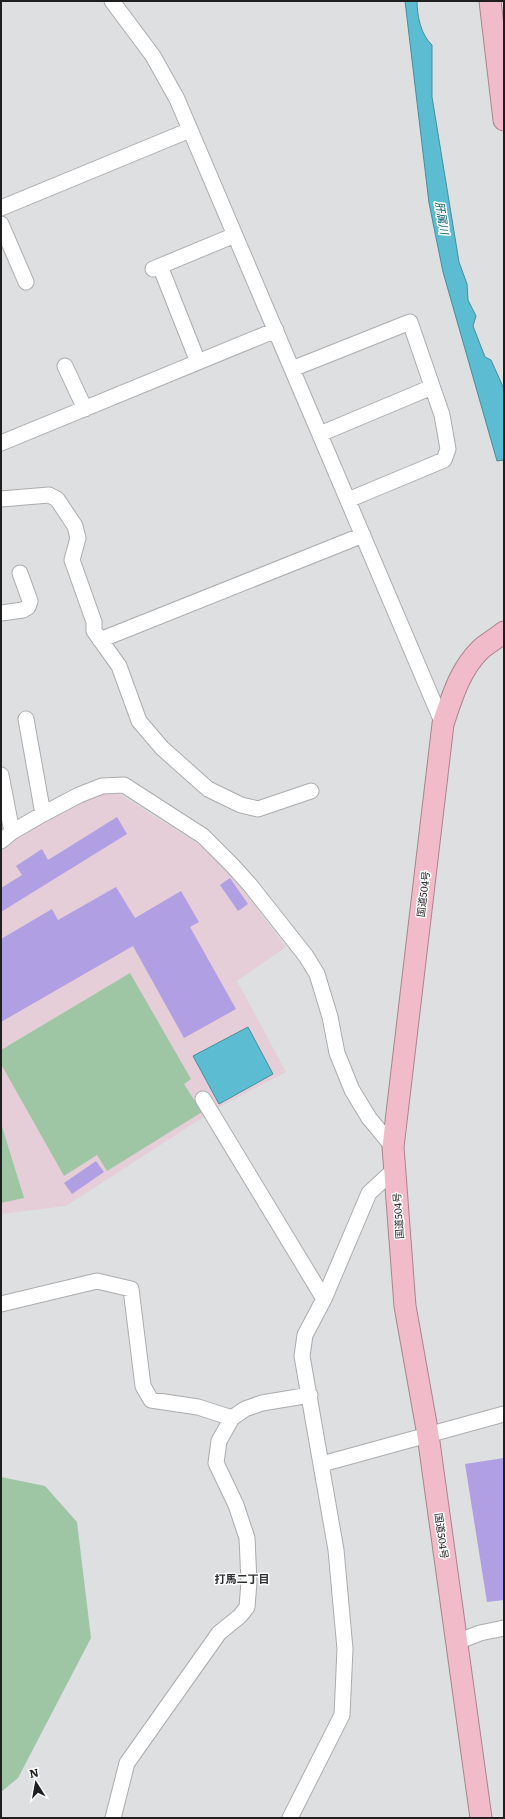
<svg xmlns="http://www.w3.org/2000/svg" width="505" height="1819" font-family="Literata,'Noto Sans JP',serif">
<rect width="100%" height="100%" fill="#dedfe1"/>
<!-- education -->
<path fill="#e5ced8" d="M115,791l85,54 25,20 61,82 -49,34 49,91 -70,37 -150,97 -65,8v-366l17,-12 70,-40z"/>
<!-- green -->
<path fill="#9ec6a4" d="M130,973l61,106 -7,5 18,28 -95,59 -10,-16 -33,21 -63,-112v-14z
M1,1123l23,75 -23,5z
M1,1477l44,9 32,36 14,116 -73,140 -17,14z"/>
<!-- water -->
<path fill="#5bbcd2" stroke="#498d9d" d="M405,1h12c0,15 4,34 15,44v52l27,165 8,22 1,16 8,16 -3,10 12,31 6,3 13,29v75l-1,-4 -6,1 -54,-189 -14,-69z
M248,1027l25,47 -54,30 -26,-48z"/>
<!-- building -->
<path fill="#b0a0e3" d="M117,817l10,17 -126,78v-24l21,-13 -6,-9 26,-17 6,11z
M230,878l18,26 -10,7 -18,-26z
M116,887l19,31 46,-27 18,31 -9,5 46,82 -52,29 -51,-92 -132,76v-83l51,-30 6,11z
M96,1161l8,11 -32,22 -8,-11z
M504,1458v142l-17,2 -22,-138z"/>
<g fill="none" stroke-linecap="round" stroke-linejoin="round">
<!-- minor casing -->
<g stroke="#abacae" stroke-width="17">
<path id="minor" d="M112,1l41,55 24,43 266,625
M1,208l189,-78
M1,224l25,58
M160,266l38,96
M153,269l82,-34
M65,366l20,43
M292,369l118,-47 32,93 6,34 -4,11 -96,40
M320,434l112,-47
M1,443l275,-113
M1,499l48,-4 8,4 18,27 3,12 -6,22 22,62v9l25,35 20,55 23,27 46,41 33,16 17,4 53,-18
M1,613l22,-3 5,-3 2,-6 -10,-28
M100,640l263,-105
M26,719l17,95
M1,775l11,57
M1,841l11,-9 31,-18 36,-19 23,-9 22,-1 79,51 29,29 18,20 56,71 11,18 13,43 7,36 15,37 17,28 24,29
M203,1099l121,200
M1,1304l96,-23 34,8 12,97 8,14 47,7 34,11
M322,1464l182,-50
M457,1642l23,-9 24,-5
M113,1818l14,-55 92,-130 21,-17 7,-9 2,-25 -2,-44 -11,-33 -20,-42 3,-22 13,-23 13,-9 17,-6 48,-8
M290,1818l52,-103 3,-66 -9,-99 -34,-194 3,-21 19,-36 45,-106 26,-24"/>
</g>
<!-- highway casing -->
<g stroke="#a8848e" stroke-width="23">
<path id="highway" d="M490,1l14,119
M481,1818l-53,-383 -23,-129 -12,-159 50,-423c9,-27 17,-55 38,-75 7,-6 16,-11 23,-17"/>
</g>
<!-- minor -->
<use href="#minor" stroke="#fff" stroke-width="15"/>
<!-- highway -->
<use href="#highway" stroke="#f2bbca" stroke-width="21"/>
</g>
<g text-anchor="middle" stroke-width="3" stroke-linejoin="round" paint-order="stroke">
<!-- street labels -->
<g font-size="10" fill="#1f1f20" stroke="#fff">
<text transform="translate(423 894) rotate(-83)" y="4">国道504号</text>
<text transform="translate(398 1216) rotate(-94)" y="4">国道504号</text>
<text transform="translate(442 1536) rotate(82)" y="4">国道504号</text>
</g>
<!-- water labels -->
<g font-size="11" font-style="italic" fill="#035c6b" stroke="#fff">
<text transform="translate(442 218) rotate(81)" y="4">肝属川</text>
</g>
<!-- neighbourhood labels -->
<g font-size="11" font-weight="bold" fill="#2d2e30" stroke="#fff">
<text x="242" y="1583">打馬二丁目</text>
</g>
</g>
<!-- border -->
<rect width="505" height="1819" fill="none" stroke="#1f1f20" stroke-width="4"/>
<!-- north arrow -->
<g transform="translate(36 1783) rotate(349)" stroke="#ffffff" stroke-width="3" paint-order="stroke">
<path d="M0-3L7 15L0 10L-7 15Z" fill="#1f1f20"/>
<text y="-6" font-size="11" font-weight="bold" text-anchor="middle" fill="#1f1f20">N</text>
</g>
</svg>
